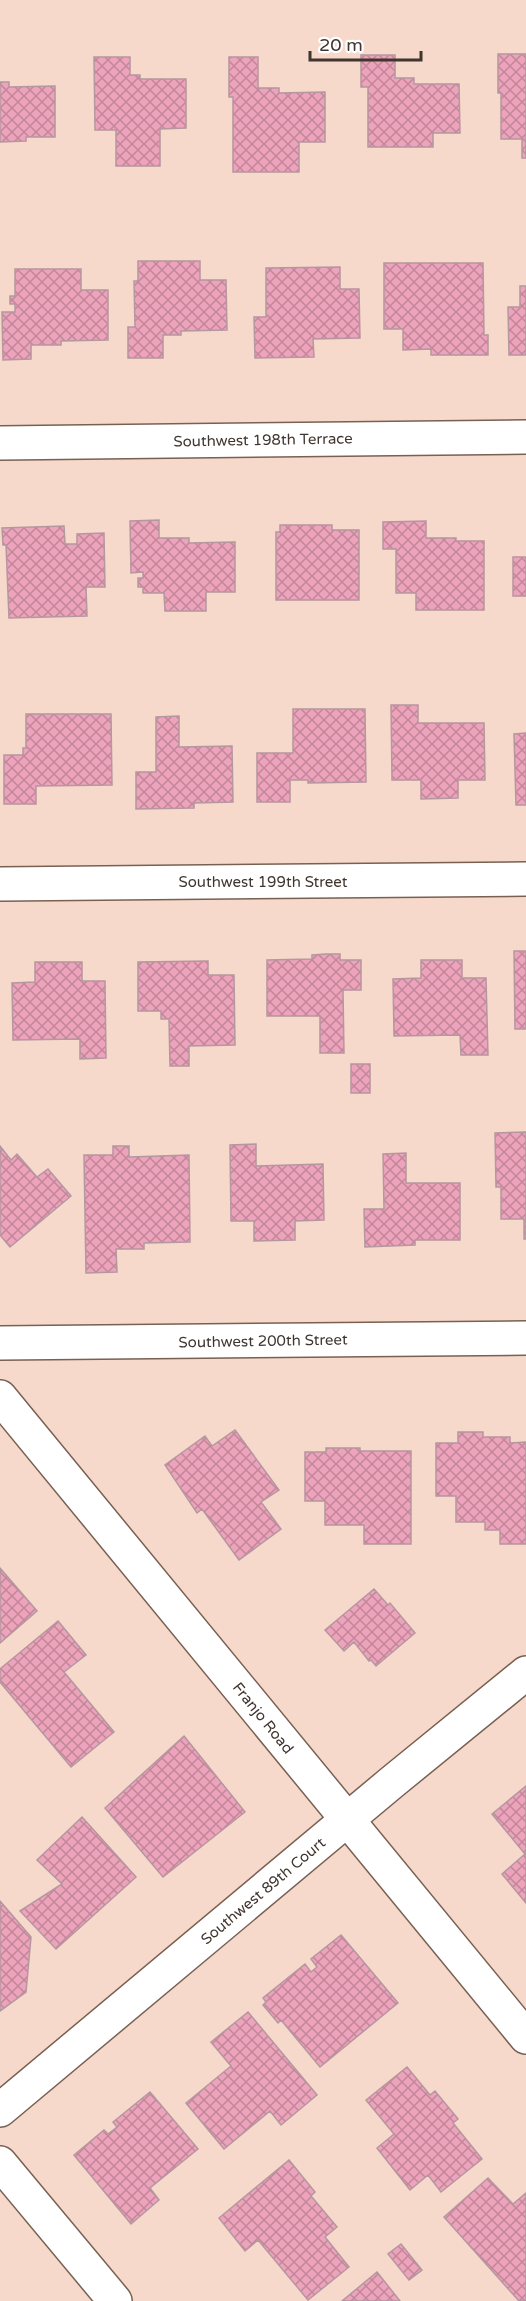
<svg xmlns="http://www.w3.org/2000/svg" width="526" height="2301" font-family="'Varela Round',sans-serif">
<defs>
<pattern id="building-cross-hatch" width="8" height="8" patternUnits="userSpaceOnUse" patternTransform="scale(1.5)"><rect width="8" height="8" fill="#eea3bc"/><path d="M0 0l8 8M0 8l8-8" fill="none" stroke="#c28699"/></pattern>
</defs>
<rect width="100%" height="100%" fill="#f6d9cb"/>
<!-- building -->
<path fill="url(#building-cross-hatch)" stroke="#b597a0" stroke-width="1.5" d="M498,54h28v104h-4v-19h-21v-46h-3z
M361,55h34v23h19v6h45l1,49h-27v14h-65v-60h-7z
M94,57h36v18h10v4h46v49l-26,1v37h-44v-36h-21z
M229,57h29v31h21v5l46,-1v50h-26v30h-66v-75h-4z
M0,82h9v5l46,-1v51h-29v4l-26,1z
M138,261h62v19h26l1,50 -46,1v4h-18v23h-35v-31h7l-1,-46h4z
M384,263h99l1,72h4v20h-57v-6l-28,1v-21h-19z
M340,267v22h19l1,49 -47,1 1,18 -59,1 -1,-41h12v-49z
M15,269h66v21h27v50l-47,1v4h-30v14l-28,1 -1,-48h13v-8h-5v-8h5z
M520,286h6v69h-17l-1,-48h12z
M159,520v18h30v5l46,-1v50h-29v19h-41l-1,-18h-21v-6h-5v-9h5v-6l-12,1 -1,-52z
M426,521v17h30v3h28v69h-68v-17h-20v-44h-13v-27z
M280,525h52v5h27v70h-83v-68h4z
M64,526l1,18h12v-10l27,-1 1,54h-19l1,29 -78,2 -3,-73h-3l-1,-17z
M513,557h13v39h-13z
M391,705h27v18h66l1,57h-27v18l-37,1v-19h-29z
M293,709h72l1,73 -58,1v-3h-18v22h-33v-49h36z
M26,714h85l1,71 -76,1v18h-32v-49h19v-7h3z
M179,716v31l53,-1 1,56 -39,1v5l-58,1v-37h20v-55z
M526,733v72h-10l-2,-71z
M514,951h12v78h-11z
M326,954h14v6h21v30h-18l1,63h-24v-37h-53v-56l45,-1v-4z
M421,960h41v18h24l2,77h-27l-1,-20 -66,1 -1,-57 28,-1z
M208,961v14h26l1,70 -46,1v20h-19l-1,-47h-8v-8h-23v-49z
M35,962h47v19h23l1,77 -26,1v-20l-67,1 -1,-57 23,-1z
M351,1064h19v29h-19z
M526,1132v107h-2v-20h-23v-32h-5l-1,-54z
M256,1144v22l67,-2 1,56 -29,1v19l-41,1v-20h-23l-1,-76z
M0,1146l11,14 6,-6 20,23 11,-8 23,27 -61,51 -10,-12z
M113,1146h16v11l60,-2 1,87 -46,1v6h-28l1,23 -31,1 -2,-118h29z
M406,1153v30h54v57h-45v5l-50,2 -1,-38h20l-1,-55z
M235,1430l44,60 -18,12 20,27 -42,31 -37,-51 -5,4 -32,-48 40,-29 7,10z
M458,1432h25v5h27v6l16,-1v102h-26v-14h-15v-8h-29v-26h-20v-53h22z
M326,1448h34v3h51v93h-47v-19h-39v-24h-20v-49h21z
M0,1568l37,43 -37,32z
M374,1589l14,16 2,-2 25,30 -39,33 -5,-6 -2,1 -15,-19 -10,9 -19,-21z
M58,1621l28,34 -22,17 50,60 -43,35 -71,-85v-13z
M184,1736l61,76 -82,65 -58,-69z
M526,1786v117l-24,-29 23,-20 -33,-40z
M82,1817l54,60 -80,72 -36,-38 42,-27 -25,-24z
M0,1901l31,36 -5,55 -26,19z
M341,1935l57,68 -78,64 -39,-47 -3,3 -15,-18 3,-3 -3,-4 42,-34 6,8 6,-5 -6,-8z
M248,2012l69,83 -36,30 -11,-14 -46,38 -38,-46 45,-37 -20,-24z
M407,2067l23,28 5,-4 23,28 -5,4 29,36 -41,33 -13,-17 -18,15 -33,-42 17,-14 -28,-34z
M150,2092l48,57 -48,39 9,12 -28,24 -57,-69 30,-25 4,4 9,-7 -4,-5z
M289,2160l26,32 -4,4 26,31 -12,10 24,30 -41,33 -50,-60 -13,11 -26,-33z
M488,2178l25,26 13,-11v108h-7l-75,-84z
M401,2244l21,26 -13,10 -21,-26z
M377,2272l23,29h-58z"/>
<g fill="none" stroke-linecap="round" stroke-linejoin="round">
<!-- minor casing -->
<g stroke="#786053" stroke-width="36">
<path id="minor" d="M0,443l526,-6
M0,884l526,-5
M0,1343l526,-5
M0,1397l526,640
M0,2110l391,-327 135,-110
M0,2163l115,138"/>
</g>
<!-- minor -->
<use href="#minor" stroke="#fff" stroke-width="33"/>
</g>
<g text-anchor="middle" stroke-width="4.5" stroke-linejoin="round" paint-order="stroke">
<!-- street labels -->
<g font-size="15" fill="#40352f" stroke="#fff">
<text transform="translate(263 440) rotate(-1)" y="5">Southwest 198th Terrace</text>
<text x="263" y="887">Southwest 199th Street</text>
<text transform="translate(263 1341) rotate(-1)" y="5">Southwest 200th Street</text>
<text transform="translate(263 1718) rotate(51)" y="5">Franjo Road</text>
<text transform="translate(263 1891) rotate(-40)" y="5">Southwest 89th Court</text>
</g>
</g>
<!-- scale -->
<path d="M310 51v9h111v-9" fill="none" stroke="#40352f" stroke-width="3"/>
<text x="319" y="51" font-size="18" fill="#40352f" stroke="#ffffff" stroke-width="4.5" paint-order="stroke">20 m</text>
</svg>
